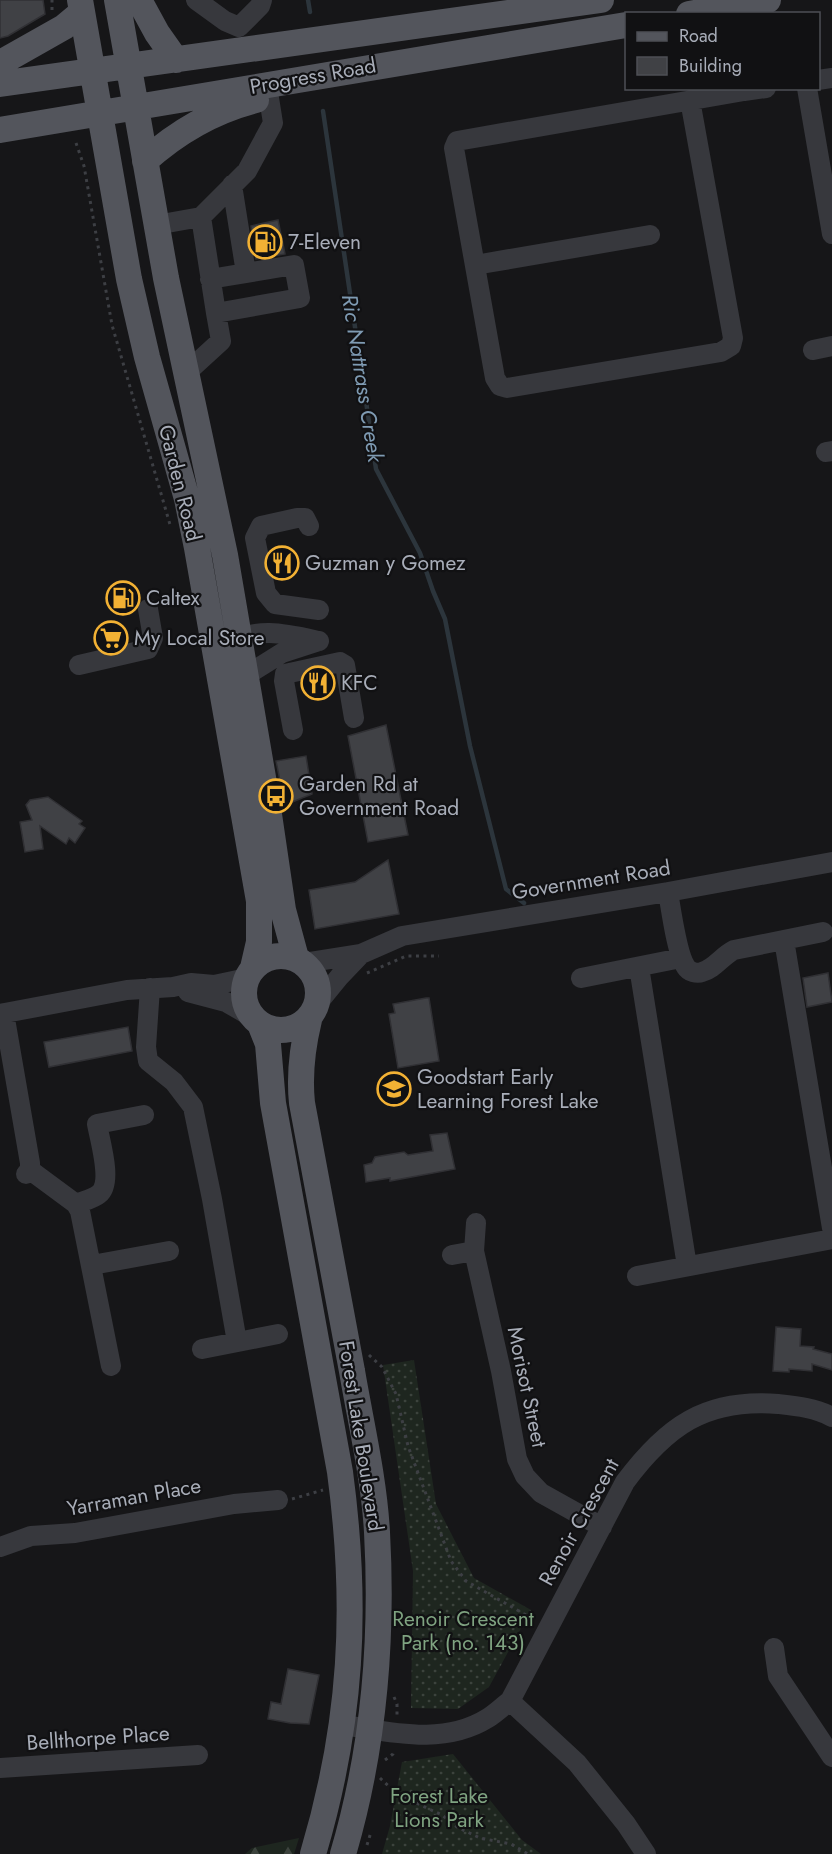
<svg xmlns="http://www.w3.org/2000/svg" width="832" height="1854" font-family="Jost,sans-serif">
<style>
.grass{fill:url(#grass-dots)}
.forest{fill:url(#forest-firs)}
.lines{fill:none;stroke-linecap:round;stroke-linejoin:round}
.stream{stroke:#2c353c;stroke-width:4.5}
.building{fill:#404145;stroke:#303034;stroke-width:1.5}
.path{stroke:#3d3f44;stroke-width:3;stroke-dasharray:3 4.5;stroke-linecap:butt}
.minor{stroke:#37383d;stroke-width:20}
.major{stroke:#53555c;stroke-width:26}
.labels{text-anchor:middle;stroke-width:4.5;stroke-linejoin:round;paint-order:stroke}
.street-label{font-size:21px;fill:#a8adb8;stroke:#111113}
.poi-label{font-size:21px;fill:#a8adb8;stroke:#111113;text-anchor:start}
.park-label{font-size:21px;fill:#7fa381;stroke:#111113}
.water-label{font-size:22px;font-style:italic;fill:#7f9bb3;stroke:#111113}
</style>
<defs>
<pattern id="grass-dots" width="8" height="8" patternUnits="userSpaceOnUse" patternTransform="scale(1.5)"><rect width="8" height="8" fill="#1e261f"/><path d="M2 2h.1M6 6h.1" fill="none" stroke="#3c433d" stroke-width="1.8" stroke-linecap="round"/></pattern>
<pattern id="forest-firs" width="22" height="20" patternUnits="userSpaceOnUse" patternTransform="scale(1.5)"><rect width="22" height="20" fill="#1e261f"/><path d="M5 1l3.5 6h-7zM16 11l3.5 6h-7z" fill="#3c433d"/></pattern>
</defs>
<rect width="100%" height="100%" fill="#161618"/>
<path class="grass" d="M414,1360l22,144 38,74 57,32 -42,77 -31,22 -47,-1 2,-137 -30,-206z
M453,1754l69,86 19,14h-159l8,-28 12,-64z"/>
<path class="forest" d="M299,1838l-5,16h-49l7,-6z"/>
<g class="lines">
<path class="stream" d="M308,0l2,12
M323,111l53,358 44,84 13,38 12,28 25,127 36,143 18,14"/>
</g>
<path class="building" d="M0,0h43l2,14 -37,22 -8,2z
M278,220l7,34 -29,5 -5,-33z
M386,725l22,110 -40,7 -20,-106z
M306,756l6,38 -27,11 -9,-44z
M48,797l34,24 -3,3 6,4 -10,15 -6,-5 -3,6 -26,-18 3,23 -18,3 -5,-30 12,-2 -6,-15 4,-5z
M388,860l11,54 -84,15 -6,-39 46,-8z
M828,973l4,29 -25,5 -4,-29z
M426,998h3l10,63 -41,7 -9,-54 6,-1 -2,-9z
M128,1027l4,24 -83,16 -5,-25z
M447,1133l8,36 -65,12v-3l-24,4 -2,-17 8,-2 3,-6 29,-5 4,3 25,-4 -3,-16z
M776,1327l25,2 -1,17 14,1 -1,2 19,5v16l-20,-6v7l-23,-2v3l-16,-1z
M288,1669l31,6 -10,49 -19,-1 -22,-4 3,-17 10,2z"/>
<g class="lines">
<path class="path" d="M52,10v-10
M76,143l8,23 28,159 59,203
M367,973l39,-17h33
M369,1355l13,12 14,27 12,52 43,115 15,20 67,38
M292,1499l31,-9
M394,1697l3,7v12
M385,1760l8,-6 1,-4
M380,1778l17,16 45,21 15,12 23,11 31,6 17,10
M367,1845l4,-13"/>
<path class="minor" d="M196,0l29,21 14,6 21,-21 2,-6
M818,80l14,-2
M807,88l25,146
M690,100l43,238 -2,8 -10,6 -214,36 -7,-2 -5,-8 -41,-230 3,-7 287,-50 22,-3
M232,185l14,88
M156,225l45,-8
M475,265l175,-30
M216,313l-15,-96 46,-46 26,-48 -4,-25
M813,350l19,-4
M186,373l35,-32 -5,-28 84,-15 -6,-33 -84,14
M826,452l6,-1
M309,526l-4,-8h-8l-36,8 -6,12 11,55 9,11 44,6
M226,644c31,-18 61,-10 93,-3
M79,665l69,-16 5,-11 -5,-29
M245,676l37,-23 37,-12
M293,730l-9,-49 1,-7 55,-12 5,3 9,53
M668,892c3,17 9,63 18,75 3,5 11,7 16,5 12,-3 20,-16 32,-22l89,-18
M784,940l48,288
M304,963l57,-9 41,-18 266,-44 164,-30
M639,967l48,299
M581,978l100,-20
M150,988l-4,59 2,14 26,21 19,25 19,92 25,143
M188,992l38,10 26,15
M318,1003l22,-27 21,-22
M4,1013l26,150v7l-4,4
M0,1014l127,-24 46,-3 18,-4 23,2 33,-7
M30,1170l46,34 4,7 31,155
M76,1204c7,-3 17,-5 23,-10 14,-11 1,-53 -2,-70l47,-9
M474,1251l27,120 16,88 8,17 16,17 61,34
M452,1255l22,-4 2,-28
M92,1265l77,-14
M637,1276l195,-37
M202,1349l76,-15
M0,1547l31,-11 44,-3 159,-29 44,-4
M774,1648l4,28 54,81
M510,1701l67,62 49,61 20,30
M343,1725c48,7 100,21 145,-7 8,-5 15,-12 22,-17l115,-219c41,-55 80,-84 153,-78 18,2 38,4 54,13
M0,1768l198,-13"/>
<path class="major" d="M80,0l49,279 18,78 40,142 10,49 62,353v41l-6,26
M117,0l49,278 59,277 42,246 16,109 13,48
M139,0l18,33 19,27
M689,14l79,-14
M0,65l4,-4 60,-34 18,-15
M0,84l601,-84
M0,130l626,-105
M145,161c33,-30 68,-50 111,-61
M244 993a37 37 0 1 1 74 0a37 37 0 1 1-74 0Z
M309,1020c-7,29 -10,54 -7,83 16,90 33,179 50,268 9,53 22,107 25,161 6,109 -3,217 -34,322
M260,1024l8,20 5,59 67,369c18,135 12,251 -27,382"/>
</g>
<defs>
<symbol id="fuel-ring" viewBox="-11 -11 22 22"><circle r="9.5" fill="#111113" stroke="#f2b134" stroke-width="1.5"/><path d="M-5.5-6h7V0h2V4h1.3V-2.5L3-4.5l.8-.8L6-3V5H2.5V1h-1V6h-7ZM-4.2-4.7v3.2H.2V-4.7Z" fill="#f2b134"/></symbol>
<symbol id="restaurant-ring" viewBox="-11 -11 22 22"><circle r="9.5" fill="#111113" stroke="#f2b134" stroke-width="1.5"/><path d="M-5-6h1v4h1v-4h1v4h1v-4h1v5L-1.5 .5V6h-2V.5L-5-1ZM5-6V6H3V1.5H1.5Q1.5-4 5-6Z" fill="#f2b134"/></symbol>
<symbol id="supermarket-ring" viewBox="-11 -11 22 22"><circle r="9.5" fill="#111113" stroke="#f2b134" stroke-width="1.5"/><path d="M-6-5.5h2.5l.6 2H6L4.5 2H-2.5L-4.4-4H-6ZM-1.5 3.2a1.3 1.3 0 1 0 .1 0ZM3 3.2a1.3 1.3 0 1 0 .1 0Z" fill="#f2b134"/></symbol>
<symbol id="bus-ring" viewBox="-11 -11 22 22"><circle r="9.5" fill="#111113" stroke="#f2b134" stroke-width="1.5"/><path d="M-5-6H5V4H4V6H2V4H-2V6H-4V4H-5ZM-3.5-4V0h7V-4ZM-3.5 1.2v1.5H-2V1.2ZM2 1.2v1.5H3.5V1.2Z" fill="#f2b134"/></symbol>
<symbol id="school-ring" viewBox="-11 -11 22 22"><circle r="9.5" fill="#111113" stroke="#f2b134" stroke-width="1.5"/><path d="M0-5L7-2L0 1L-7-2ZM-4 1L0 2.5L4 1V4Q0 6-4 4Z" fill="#f2b134"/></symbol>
</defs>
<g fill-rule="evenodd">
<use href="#fuel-ring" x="246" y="223" width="38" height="38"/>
<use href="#restaurant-ring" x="263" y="544" width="38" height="38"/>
<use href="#fuel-ring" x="104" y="579" width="38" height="38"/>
<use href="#supermarket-ring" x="92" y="619" width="38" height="38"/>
<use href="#restaurant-ring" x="299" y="664" width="38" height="38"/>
<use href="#bus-ring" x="257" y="777" width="38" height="38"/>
<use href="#school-ring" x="375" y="1070" width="38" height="38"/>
</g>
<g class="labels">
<g class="street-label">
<text transform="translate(313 76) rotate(-10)" y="7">Progress Road</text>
<text transform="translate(180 483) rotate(76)" y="7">Garden Road</text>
<text transform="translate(591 880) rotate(-9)" y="7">Government Road</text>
<text transform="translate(527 1387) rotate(78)" y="7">Morisot Street</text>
<text transform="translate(361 1436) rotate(81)" y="7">Forest Lake Boulevard</text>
<text transform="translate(134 1497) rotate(-10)" y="7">Yarraman Place</text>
<text transform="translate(579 1522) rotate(-61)" y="7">Renoir Crescent</text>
<text transform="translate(98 1738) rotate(-4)" y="7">Bellthorpe Place</text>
</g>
<g class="poi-label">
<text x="288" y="249">7-Eleven</text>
<text x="305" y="570">Guzman y Gomez</text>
<text x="146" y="605">Caltex</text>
<text x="134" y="645">My Local Store</text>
<text x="341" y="690">KFC</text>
<text x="299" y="791">Garden Rd at<tspan x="299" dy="24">Government Road</tspan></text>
<text x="417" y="1084">Goodstart Early<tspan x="417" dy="24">Learning Forest Lake</tspan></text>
</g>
<g class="park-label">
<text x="463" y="1626">Renoir Crescent<tspan x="463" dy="24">Park (no. 143)</tspan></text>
<text x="439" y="1803">Forest Lake<tspan x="439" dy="24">Lions Park</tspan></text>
</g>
<g class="water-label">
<text transform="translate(363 378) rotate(81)" y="8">Ric Nattrass Creek</text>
</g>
</g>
<rect x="625" y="12" width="195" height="78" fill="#111113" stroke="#4d4f55" stroke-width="1.5"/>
<rect x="637" y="32" width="30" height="9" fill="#53555c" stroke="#4d4f55" stroke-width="1.5"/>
<text x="679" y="42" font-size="18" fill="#a8adb8">Road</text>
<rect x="637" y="57" width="30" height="18" fill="#404145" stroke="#4d4f55" stroke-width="1.5"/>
<text x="679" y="72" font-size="18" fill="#a8adb8">Building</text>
</svg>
